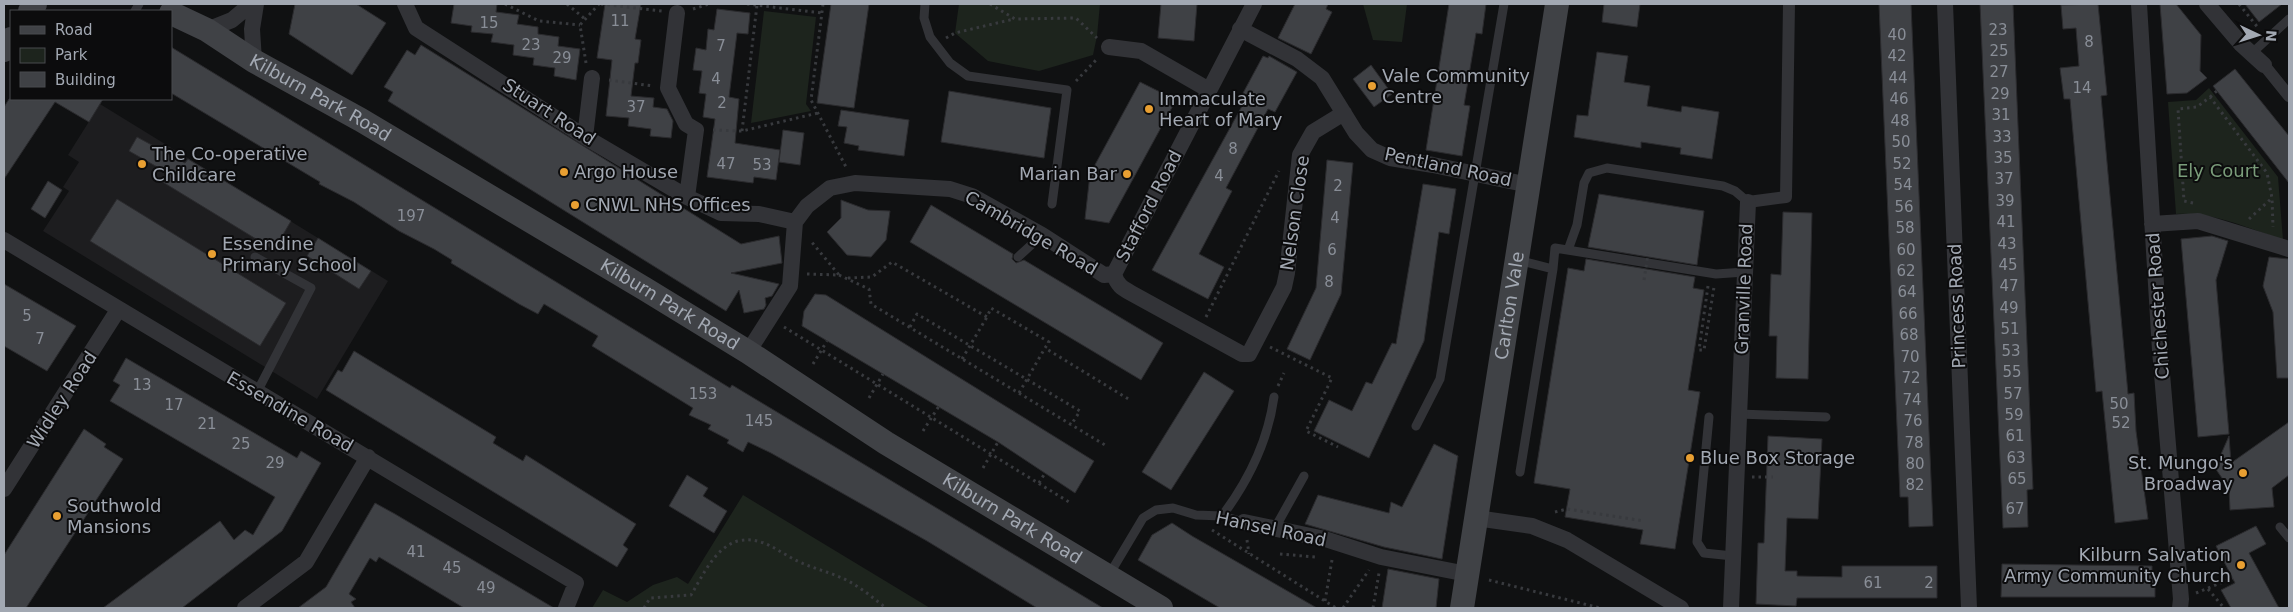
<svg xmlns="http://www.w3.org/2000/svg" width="2293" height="612" font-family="'DejaVu Sans',sans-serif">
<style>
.built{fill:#1d1d1f}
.green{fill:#1d241d}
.building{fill:#3f4145;stroke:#2b2b2e}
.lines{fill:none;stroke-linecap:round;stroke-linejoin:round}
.path{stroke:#383a3e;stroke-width:3;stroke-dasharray:2.5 4;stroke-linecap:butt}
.service{stroke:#323337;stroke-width:9}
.pedestrian{stroke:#323337;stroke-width:12}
.minor{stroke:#323337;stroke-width:16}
.secondary{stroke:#404246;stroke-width:24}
.path-bridge{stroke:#383a3e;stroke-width:3;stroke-dasharray:2.5 4;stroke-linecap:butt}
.poi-dot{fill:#e89f32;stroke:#0c0c0d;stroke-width:2}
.labels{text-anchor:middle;stroke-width:4;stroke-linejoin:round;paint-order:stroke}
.number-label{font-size:15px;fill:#898e97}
.poi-label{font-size:18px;fill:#a2a8b2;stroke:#0c0c0d;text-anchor:start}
.street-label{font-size:18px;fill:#a2a8b2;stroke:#0c0c0d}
.park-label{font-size:18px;fill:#7a9c7a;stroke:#0c0c0d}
</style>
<rect width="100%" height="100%" fill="#101112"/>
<path class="built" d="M100,104l288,177 -71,118 -274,-168 26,-40 -6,-4 16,-25 -11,-7z"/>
<path class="green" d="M959,4h141l-3,32 -4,19 -54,16 -51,-10 -33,-28z
M1407,4l-5,38 -29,-2 -10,-36z
M764,11l52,6 -10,87 5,7 -60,12z
M2209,88l69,89 5,63c-36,-12 -69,-28 -107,-26l-8,-112 28,-2z
M743,495l187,113h-338l11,-18 24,12 26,-17 24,-8 11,7z"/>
<path class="building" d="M295,4h61l30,19 -34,52 -63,-41z
M454,4h43l-1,8 23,3 -2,9 21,3v7l21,3 -1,9 22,3 -4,31 -22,-4 1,-8 -22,-3 1,-7 -21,-3 1,-10 -23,-3 2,-8 -22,-2 1,-6 -21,-3z
M605,4h36l-6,35 6,1 -3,23h-3l-4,33 23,2 -1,9 14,2 6,12 -2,17 -21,-2 1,-7 -23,-3 1,-8 -23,-2 6,-56 -15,-2z
M831,4h38l-15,104 -37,-5z
M1161,4h36l-3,37 -36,-3z
M1295,4h33l-2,5 6,3 -21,42 -33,-16z
M1449,4h37l-4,30 -6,-1 -12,72 6,1 -8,50 -36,-6z
M1604,4h36l-3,23 -35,-5z
M1879,4h32l22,522 -24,1 -1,-30h-8z
M1980,4h33l20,485 -6,1 1,37 -25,1z
M2098,4l9,91 -6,1 27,298 6,-1 2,38 12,88 -33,4 -13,-132 -6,1 -26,-293h-6l-4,-31 19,-2 -3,-38 -13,1 -2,-24z
M2160,4h16l25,31 -1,36 7,7 -20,15 -20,1z
M2245,4h37l-23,18z
M717,9l33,4 -2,21 -11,-1 -8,64 10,2 -4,44 45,7 -4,30 -22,-3 -1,6 -46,-6 8,-58 -12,-2 3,-23 -7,-1 3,-22 -9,-1 3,-22 10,2 2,-21 6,1z
M421,45l320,199 38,-8 3,27 -51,10 48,11 -7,12 -7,2 1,7 -2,4 -20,4 -5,-23 -13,21 -338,-210 5,-9 -9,-5 23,-37 8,5z
M171,47l559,341 2,-3 371,223h-66l-110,-67 -156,-88 -23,-11 -5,10 -16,-9 2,-3 -21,-11 3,-4 -22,-10 4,-7 -101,-62 6,-10 -54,-32 -6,10 -19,-10 -68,-41 1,-3 -18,-11 -35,-18 -45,-29 -35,-18 1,-2 -149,-89z
M1597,52l31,4 -4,26 26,4 -3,20 34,6 1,-6 37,6 -7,47 -32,-5 1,-6 -40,-6v6l-67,-11 3,-22 11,1z
M1263,56l5,2 1,-2 28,16 -22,40 -7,-3 -7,13 -35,66 6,3 -33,63 25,13 -16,32 -56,-29 95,-173 -5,-2z
M1371,65l21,29 -18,13 -21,-28z
M2235,69l54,67v47l-76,-97z
M1140,82l36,18 -67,123 -24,-4 5,-45z
M949,91l102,17 -7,50 -103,-16z
M9,99h94l-14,23 -34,-20 -51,77v-72z
M841,110l68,10 -5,36 -46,-6 1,-4 -15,-3 3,-16 -9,-1z
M783,130l21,3 -4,32 -21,-3z
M137,137l48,26 3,-4 103,62 -17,29 -113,-69 5,-9 -37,-21z
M1327,160l26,3 -12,131 -31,66 -23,-11 29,-61z
M48,181l14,9 -17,28 -14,-9z
M1423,184l33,5 -7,45 -10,-2 -15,109 -55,117 -55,-27 15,-31 23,11 14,-29 6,2 20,-41 4,1z
M1599,194l105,17 -7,54 -109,-18z
M117,199l169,104 -26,43 -170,-105z
M841,200l27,10 22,1 -4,29 -15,17 -24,-2 -20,-23 14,-14z
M931,205l82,49 -1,5 4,4 8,-3 139,83 -22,37 -231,-138z
M1783,212l29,1 -4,166 -32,-1 1,-42h-8l2,-62 10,1z
M2212,236l16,5 -12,39 13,154 -31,3 -17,-198z
M318,238l53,33 -12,18 -52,-33z
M2269,257l20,2v119h-12l-4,-66 -10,-26z
M1586,259l109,18 -2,11 11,2 -16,100 12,2 -25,157 -35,-5 3,-14 -78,-13 5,-28 -36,-6 34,-215 16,3z
M4,284l72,42 -29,45 -43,-25z
M815,294l11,1 268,166 -19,32 -77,-51 -196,-116 2,-15z
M354,351l142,86 -3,6 30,18 3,-6 110,69 -13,21 5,4 -11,18 -291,-177 12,-20 4,2z
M126,358l171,100 4,-7 20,12 -39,68 -100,77h-79l117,-87 14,19 11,-10 8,5 22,-38 -165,-96 10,-16 -7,-4z
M1204,372l30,19 -63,99 -29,-18z
M2289,422v53l-17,13 2,19 -44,3 -1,-22 -14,-20 14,-32 2,27z
M84,429l22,15 -2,3 19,12 -97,149h-22v-53z
M1768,436l54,3 -4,80 -31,-1 -2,53h12v5l45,1v-11h95v32h-140l-1,8 -40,-2 2,-61h6z
M1434,444l24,12 -16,103 -58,-12 -79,-23 13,-29 71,18 2,-11 11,5z
M687,475l21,13 -5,8 24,15 -13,22 -45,-27z
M375,503l20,11 159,94h-90l-85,-51 -3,5 -6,-4 -21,36 7,5 -5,3 4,6h-57l28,-21z
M1172,523l20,13 125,72h-97l-82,-48 14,-25z
M2256,526l10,18 -17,9 30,55h-48l-10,-18 14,-7 -19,-37z
M2002,564l150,2v11h3v20h-154z
M1388,569l51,10 -3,29h-54z"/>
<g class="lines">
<path class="path" d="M505,4l34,17 41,4
M567,4l18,15
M601,4l61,7
M747,4l75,9
M823,4l-12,96 35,67
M990,4l25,15 61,-1 21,20
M2239,4l20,25
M693,9l16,-5
M946,38l9,-5 59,-14
M586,63l-6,-38 19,-21
M609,80l44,6
M1076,81l21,-22
M2210,97l9,-8
M713,130l29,1 76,-18
M742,131l15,-126
M2193,203l-9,-2 -6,-92 19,-2 13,-10 57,76 5,25 1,29
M2249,219l23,-21
M807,274l32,1 -29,-35
M839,275l30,14 2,15 234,141
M848,278l24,-1 20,-15 95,55 4,-9 58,34 -4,6 85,52
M1708,286l-9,64h5l10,-63
M1206,317l73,-146
M784,327l285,175
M910,327l7,-13 163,97 -9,14
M1270,347l62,31 -26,53 32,16
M962,359l25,-42
M813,364l14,-23
M1278,386l6,-13
M1019,393l26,-45
M869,398l14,-24
M923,431l16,-25
M983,468l15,-26
M1752,477h21
M1039,483l6,-10
M2187,485l37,-3
M1555,512l12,-3 77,12
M1212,530l124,78
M1247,540l2,14
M1280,554l35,3
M1489,580l111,28
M2208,589l16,19
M2196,593l37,-15
M1325,601l7,-41
M644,608l6,-10 41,-3c11,-18 24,-48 47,-54 25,-6 42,13 64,22 13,6 27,9 40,15 16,7 30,19 44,30
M1343,608l26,-38
M1373,608l6,-35"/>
<path class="service" d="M925,4l-1,14 6,19 20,26 18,13 99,14 -15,114
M135,11l4,-7
M2252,53l37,-34
M1568,250l9,-25 7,-42 5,-10 18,-5 116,18 12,5 13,11
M255,257l56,31 -55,106
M1018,257l24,-22
M1518,260l35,9 2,-21 161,26 29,-2
M1739,414l87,3
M1709,417l-12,125 7,11 29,3
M1416,426l24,-47 64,-375
M1520,472l33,-203
M1222,516c27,-36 46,-75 52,-119
M2280,527l9,11
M1275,528l29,-52
M1109,575l34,-57 13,-8 17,-2 23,7 26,1 22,6"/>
<path class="pedestrian" d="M2264,65l25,31
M1748,202l38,-5 3,-193"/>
<path class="minor" d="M405,4l11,24 169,109 102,60 34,16 38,1 36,8
M1945,4l24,604
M2139,4l21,346 21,249 -1,9
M2207,4l34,40 23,21
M677,13l-9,75 18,36 10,6 -9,67
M1240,29l57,30 25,19 34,55 16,17 18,8 43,7 96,20
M207,30l25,-10 19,-16
M1109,47l32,4 68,39
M254,61l-2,-32 4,-25
M585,137l7,-59
M2152,224l46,-3 91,28
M4,240c190,116 382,228 572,343l-10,25
M1114,274l140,-270
M748,352l42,-66 5,-64 12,-16 23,-18 25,-5 95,6 22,7 70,39 62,40 10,-1c3,11 8,14 17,19l111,61h7l35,-67 3,-14 13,-118 13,-23 31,-19
M4,489l114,-179
M1476,518l56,8 35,14 114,68
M1244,522l81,17 56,18 86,17
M245,608l61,-46 62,-105
M1731,608l17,-406"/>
<g class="secondary">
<path d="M30,11l5,-7"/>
<path id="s1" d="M171,13l36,17 47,31 107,59 284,169 103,63 138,91 275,165"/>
<path d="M4,50l7,-11"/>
<path id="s2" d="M1462,608l95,-604"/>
</g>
<path class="path-bridge" d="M1644,280l4,-26"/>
</g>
<g class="poi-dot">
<circle cx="1372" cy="86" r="5"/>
<circle cx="1149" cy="109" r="5"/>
<circle cx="142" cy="164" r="5"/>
<circle cx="564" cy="172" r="5"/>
<circle cx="1127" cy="174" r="5"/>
<circle cx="575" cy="205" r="5"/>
<circle cx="212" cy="254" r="5"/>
<circle cx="1690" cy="458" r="5"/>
<circle cx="2243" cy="473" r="5"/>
<circle cx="57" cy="516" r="5"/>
<circle cx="2241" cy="565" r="5"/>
</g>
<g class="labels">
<g class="number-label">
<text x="620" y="26">11</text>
<text x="489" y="28">15</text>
<text x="1998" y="35">23</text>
<text x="1897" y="40">40</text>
<text x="2089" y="47">8</text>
<text x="531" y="50">23</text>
<text x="721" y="51">7</text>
<text x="1999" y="56">25</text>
<text x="1897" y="61">42</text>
<text x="562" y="63">29</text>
<text x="1999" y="77">27</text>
<text x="1898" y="83">44</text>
<text x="716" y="84">4</text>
<text x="2082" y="93">14</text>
<text x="2000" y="99">29</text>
<text x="1899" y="104">46</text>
<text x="722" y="108">2</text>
<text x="636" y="112">37</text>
<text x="2001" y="120">31</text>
<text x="1900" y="126">48</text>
<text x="2002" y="142">33</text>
<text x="1901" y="147">50</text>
<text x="1233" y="154">8</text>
<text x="2003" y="163">35</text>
<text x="726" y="169">47</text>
<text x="1902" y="169">52</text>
<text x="762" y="170">53</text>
<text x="1219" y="181">4</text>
<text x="2004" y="184">37</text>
<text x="1903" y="190">54</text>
<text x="1338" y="191">2</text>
<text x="2005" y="206">39</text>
<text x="1904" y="212">56</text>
<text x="411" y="221">197</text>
<text x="1335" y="223">4</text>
<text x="2006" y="227">41</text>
<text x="1905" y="233">58</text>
<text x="2007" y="249">43</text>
<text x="1332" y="255">6</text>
<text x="1906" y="255">60</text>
<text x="2008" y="270">45</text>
<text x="1906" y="276">62</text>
<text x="1329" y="287">8</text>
<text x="2009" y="291">47</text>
<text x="1907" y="297">64</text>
<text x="2009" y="313">49</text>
<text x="1908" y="319">66</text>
<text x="27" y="321">5</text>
<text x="2010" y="334">51</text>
<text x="1909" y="340">68</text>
<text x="40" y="344">7</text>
<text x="2011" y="356">53</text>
<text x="1910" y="362">70</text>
<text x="2012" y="377">55</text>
<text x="1911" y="383">72</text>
<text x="142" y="390">13</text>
<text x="703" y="399">153</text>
<text x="2013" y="399">57</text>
<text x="1912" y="405">74</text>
<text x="2119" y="409">50</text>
<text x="174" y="410">17</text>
<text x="2014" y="420">59</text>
<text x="759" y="426">145</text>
<text x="1913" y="426">76</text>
<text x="2121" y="428">52</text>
<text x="207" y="429">21</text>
<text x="2015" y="441">61</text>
<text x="1914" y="448">78</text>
<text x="241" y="449">25</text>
<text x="2016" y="463">63</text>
<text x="275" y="468">29</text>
<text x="1915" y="469">80</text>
<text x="2017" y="484">65</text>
<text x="1915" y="490">82</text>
<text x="2015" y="514">67</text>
<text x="416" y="557">41</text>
<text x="452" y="573">45</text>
<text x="1873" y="588">61</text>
<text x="1929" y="588">2</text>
<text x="486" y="593">49</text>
</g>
<g class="poi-label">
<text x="1382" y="82">Vale Community<tspan x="1382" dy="21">Centre</tspan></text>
<text x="1159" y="105">Immaculate<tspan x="1159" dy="21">Heart of Mary</tspan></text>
<text x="152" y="160">The Co-operative<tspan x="152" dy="21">Childcare</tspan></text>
<text x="574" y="178">Argo House</text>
<text x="1117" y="180" text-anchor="end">Marian Bar</text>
<text x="585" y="211">CNWL NHS Offices</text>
<text x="222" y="250">Essendine<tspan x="222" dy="21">Primary School</tspan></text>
<text x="1700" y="464">Blue Box Storage</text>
<text x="2233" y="469" text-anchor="end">St. Mungo's<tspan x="2233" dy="21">Broadway</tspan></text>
<text x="67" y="512">Southwold<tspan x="67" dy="21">Mansions</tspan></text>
<text x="2231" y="561" text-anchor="end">Kilburn Salvation<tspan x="2231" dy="21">Army Community Church</tspan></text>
</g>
<g class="street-label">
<text dy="6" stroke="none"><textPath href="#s1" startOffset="172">Kilburn Park Road</textPath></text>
<text transform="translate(549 112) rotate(33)" y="6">Stuart Road</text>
<text transform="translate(1448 167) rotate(12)" y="6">Pentland Road</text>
<text transform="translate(1149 206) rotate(-63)" y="6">Stafford Road</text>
<text transform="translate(1295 213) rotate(-82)" y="6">Nelson Close</text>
<text transform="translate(1031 233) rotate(30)" y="6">Cambridge Road</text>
<text transform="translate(1744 289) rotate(-88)" y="6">Granville Road</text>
<text dy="6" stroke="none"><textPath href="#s1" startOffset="578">Kilburn Park Road</textPath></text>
<text dy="6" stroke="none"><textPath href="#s2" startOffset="306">Carlton Vale</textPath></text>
<text transform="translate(1957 306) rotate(-92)" y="6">Princess Road</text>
<text transform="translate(2158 306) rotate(-94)" y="6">Chichester Road</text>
<text transform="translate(62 400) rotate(-57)" y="6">Widley Road</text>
<text transform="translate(290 412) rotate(30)" y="6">Essendine Road</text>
<text dy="6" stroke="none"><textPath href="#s1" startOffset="982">Kilburn Park Road</textPath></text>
<text transform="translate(1271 529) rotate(12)" y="6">Hansel Road</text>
</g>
<g class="park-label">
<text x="2218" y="177">Ely Court</text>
</g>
</g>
<rect width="2293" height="612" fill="none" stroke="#a2a8b2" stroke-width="10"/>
<rect x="10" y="10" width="162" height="90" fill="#0c0c0d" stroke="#484a4f"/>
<rect x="20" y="26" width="25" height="8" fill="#404246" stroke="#484a4f"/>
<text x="55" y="35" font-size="15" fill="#a2a8b2">Road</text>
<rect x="20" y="48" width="25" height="15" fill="#1d241d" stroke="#484a4f"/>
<text x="55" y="60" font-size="15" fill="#a2a8b2">Park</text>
<rect x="20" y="72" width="25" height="15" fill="#3f4145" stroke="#484a4f"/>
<text x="55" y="85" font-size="15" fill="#a2a8b2">Building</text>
<g transform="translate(2258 35) rotate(94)" stroke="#0c0c0d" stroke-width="4" paint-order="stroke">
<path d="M0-4L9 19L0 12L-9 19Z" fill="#a2a8b2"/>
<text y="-8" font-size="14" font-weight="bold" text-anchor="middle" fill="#a2a8b2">N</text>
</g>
</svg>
